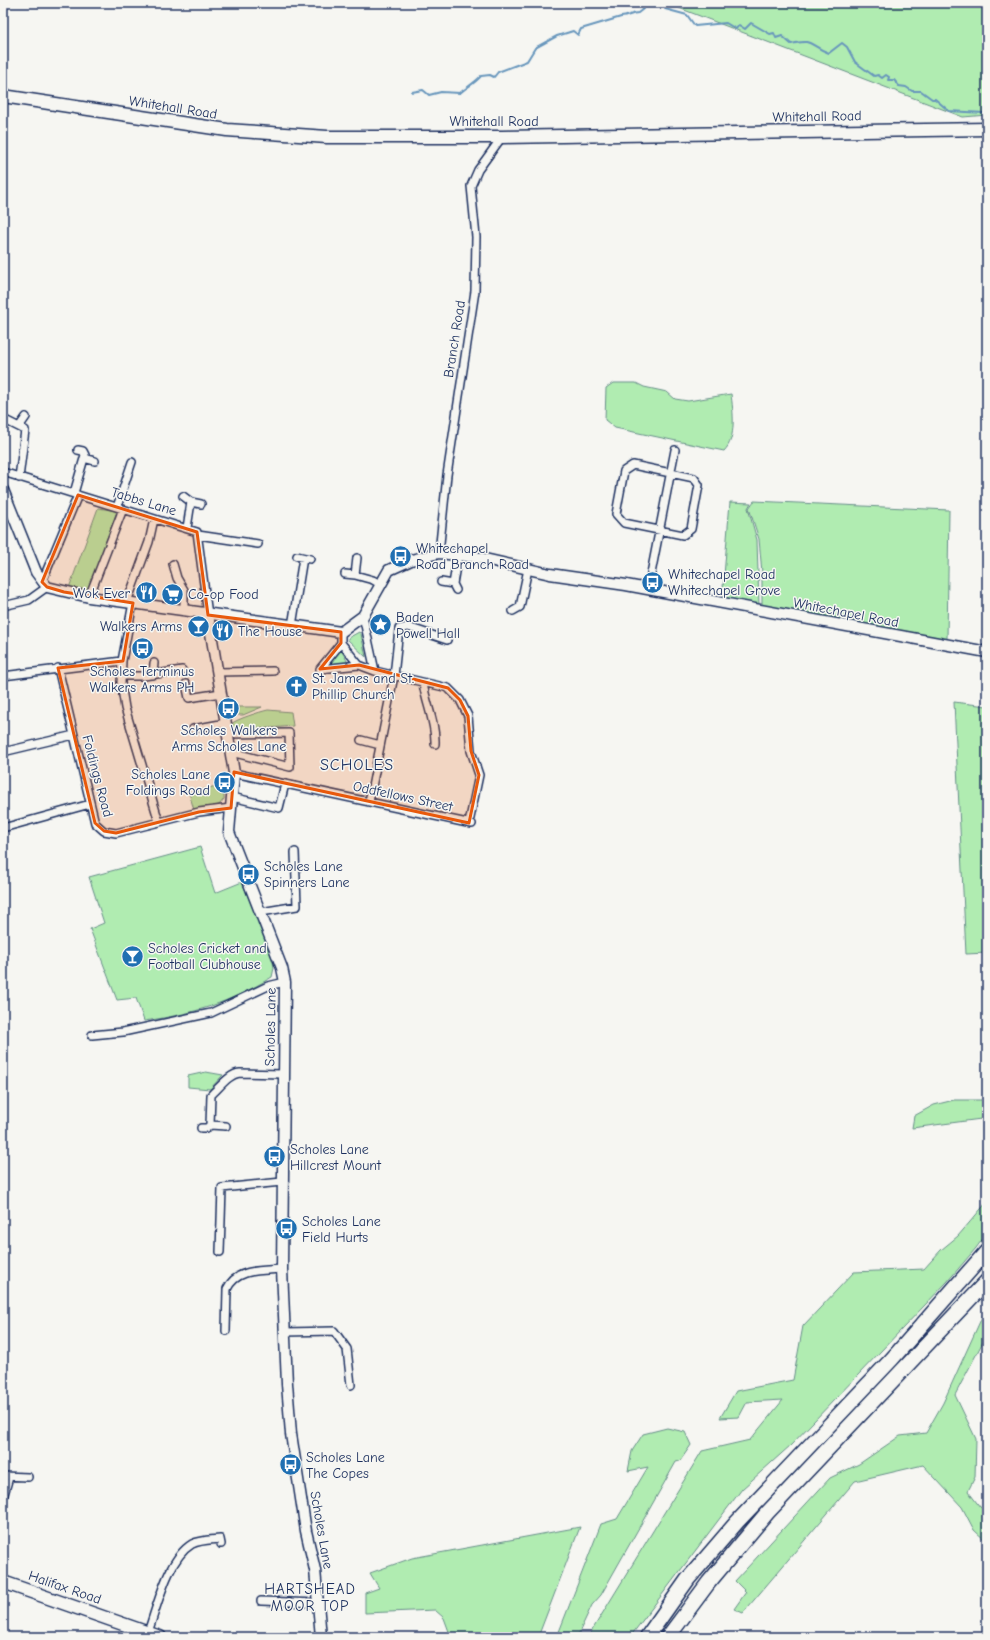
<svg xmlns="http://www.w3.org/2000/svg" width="990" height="1640" font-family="'Comic Neue',sans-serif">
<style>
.green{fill:#b0ecb1;stroke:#668e88}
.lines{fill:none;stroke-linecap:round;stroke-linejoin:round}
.stream{stroke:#6796bc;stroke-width:2}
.minor-casing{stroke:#1b2f5e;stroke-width:10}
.secondary-casing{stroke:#1b2f5e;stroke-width:13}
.primary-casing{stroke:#1b2f5e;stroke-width:15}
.trunk-casing{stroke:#1b2f5e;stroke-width:15}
.motorway-casing{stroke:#1b2f5e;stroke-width:17}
.minor{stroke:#f6f6f2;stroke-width:7}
.secondary{stroke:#f6f6f2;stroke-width:10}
.primary{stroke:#f6f6f2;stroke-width:12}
.trunk{stroke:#f6f6f2;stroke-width:12}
.motorway{stroke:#f6f6f2;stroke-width:14}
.marked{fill:#e8590c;fill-opacity:0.2;stroke:#e8590c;stroke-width:3;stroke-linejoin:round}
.labels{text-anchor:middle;stroke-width:3;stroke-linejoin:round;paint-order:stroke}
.street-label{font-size:14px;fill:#1b2f5e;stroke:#f6f6f2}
.poi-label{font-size:14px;fill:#1b2f5e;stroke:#f6f6f2;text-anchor:start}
.neighbourhood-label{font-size:15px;letter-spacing:1px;fill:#1b2f5e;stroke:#f6f6f2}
.quarter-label{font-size:16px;letter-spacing:1px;fill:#1b2f5e;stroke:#f6f6f2}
</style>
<rect width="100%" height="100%" fill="#f6f6f2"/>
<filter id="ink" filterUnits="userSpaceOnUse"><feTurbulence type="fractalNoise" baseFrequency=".025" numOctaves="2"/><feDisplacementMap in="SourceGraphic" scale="8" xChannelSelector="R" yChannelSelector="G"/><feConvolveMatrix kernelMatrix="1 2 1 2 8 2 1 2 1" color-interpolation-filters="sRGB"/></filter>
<g filter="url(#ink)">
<path class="green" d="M685,3h302v112l-24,2 -284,-109z
M613,383h23l8,4 23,5 8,7 13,2 43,-7c2,17 6,44 -7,57l-109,-23 -10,-8 1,-32z
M754,501l195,9 -2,129 -185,-33v-33l-3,-34 -10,-31z
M730,502l21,1 -3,5 9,32 2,66 -37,-6z
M98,508l19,3 -29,80 -19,-3z
M359,632l2,2 5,23 -18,-17v-2z
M340,647l9,18h-20l-1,-2z
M954,702l33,4v247l-21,1z
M229,707h33l-19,8h-12z
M268,710l23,2 2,14 -58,5 -4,-7c6,-5 28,-12 37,-14z
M224,784v15l-5,6 -25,5 -5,-17z
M200,847l15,46 27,-11 30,73 2,13 -2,9c-43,26 -78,37 -128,44l-8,-23 -19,2 -27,-71 14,-6 -15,-46z
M206,1072l17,3 -13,14 -22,-2v-11z
M954,1100h33v22l-6,-3 -69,9 2,-12 20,-11z
M987,1202v31l-11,15 -29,34 -156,163 -49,44 -112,148h-42l114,-186 48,-11 33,-40 -36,2 -8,15 -19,1 16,-27 57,-11 10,-54 51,-54 70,-3 17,-19 17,-14z
M987,1306v28l-32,61 21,44 -1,38 -7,14 12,16 7,3v32l-13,-12 -12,-23 -39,-42 -68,16 -112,132 -9,-4 12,-17 -11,-11 95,-103 29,-14 41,-28 26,-3 17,-30z
M667,1428l18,4 6,13 -11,16 -4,1 -75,133 -9,10 -15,32h-20l44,-113 16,-5 31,-52 -20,4 4,-20 11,-17z
M580,1527l-42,110h-87l-7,-19 -9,-8 -70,3v-20l14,-5 -9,-15 42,-15z"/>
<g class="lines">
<path class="stream" d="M648,3l9,3
M665,9l22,6 8,11 31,-3 10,6 3,-4 6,4 6,-6 19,11 4,-1 2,5 6,-2 9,8c23,-6 18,2 38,9l13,-10 5,4 8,15 19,14 4,-1 4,3 4,-3 3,2 -1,3h6l5,6 7,1 6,4h9l11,8h3l14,12 35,2 3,-3
M412,92l11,-2 6,5 12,-3 19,1c7,-6 15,-10 21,-17l9,-1 4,2 4,-5 29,-11 8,-13 22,-12 16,-5 5,4 3,-6 40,-12c7,0 10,-4 17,-4l5,-4 3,-6"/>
<defs>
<path id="minor" d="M3,419l22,11 -6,48
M19,427l7,-10
M84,458l11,3
M633,465l61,13 5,7 -8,44 -8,6 -59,-12 -8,-9 8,-43z
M3,472l194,60 11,83
M74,493l11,-38 -2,-4 -5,-1
M183,496l8,6 10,2
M117,507l15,-45
M187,528l4,-26
M198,535l60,9
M439,553l8,-78 28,-184 1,-54 -5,-51 7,-16 24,-33
M297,556l13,3
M357,558l-2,17 18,5 7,4
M173,564l4,14 7,12v21
M345,574l10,1
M42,582l36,-87
M441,582l12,2 3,6
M453,584l5,-30
M648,589l27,-139
M89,597l34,-88
M127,602l22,-60 5,-23
M133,603l-11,58 -1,22 4,25 34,114
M3,606l26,-6 18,-13
M513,611l7,-4 8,-38
M363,616l12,55
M292,626l11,-68
M341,632v11l18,22
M58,668l37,155 9,8 12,2 83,-21 32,-4
M320,669l39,-4 16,6 73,17 12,12 8,16 3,35 8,24 -10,48
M320,669l21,-26
M218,672l55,-1
M153,675l1,-12
M3,676l119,-15
M121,676h23l38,-6
M423,683c3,21 13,40 12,61
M186,684l3,14 32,-5
M193,729l33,-6
M228,734l61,-1 1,34 -59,-15
M361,740l19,5
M3,752l71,-17
M234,773l238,51
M232,797l47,11 6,-24
M369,802l25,-126 5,-47 9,-2 39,13
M3,828l87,-24
M261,912l36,-6 -2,-54
M92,1035l31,-3 88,-19 57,-27 17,-4
M226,1126l-16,-1 1,-30c9,-8 18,-21 29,-22l43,1
M201,1128h6l3,-3
M220,1252l2,-64 60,-6
M226,1331l1,-42c10,-21 34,-18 55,-20
M285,1332l49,-1 13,18 4,36
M3,1476l25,1
M3,1498l6,-21
M261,1601l58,2
M147,1635c10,-27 20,-76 45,-91 8,-4 19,-4 28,-5l1,5"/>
<path id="secondary" d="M3,490l33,82 11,15 42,10 252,35 22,-16 26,-46 22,-10 28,-7 37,4 74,17 76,11 361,67
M208,615l26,158 -5,59 53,136 3,14 -3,287 5,115 4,50 15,97 9,39 6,67"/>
<path id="primary" d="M3,1582l157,55"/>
<path id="trunk" d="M3,96l224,34 100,7h175l485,-8"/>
<path id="motorway" d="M647,1637l41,-58 49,-57 155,-163 95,-108
M668,1637l41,-55 58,-69 220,-232"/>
</defs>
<use href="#minor" class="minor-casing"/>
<use href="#secondary" class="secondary-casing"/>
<use href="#primary" class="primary-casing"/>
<use href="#trunk" class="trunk-casing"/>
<use href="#motorway" class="motorway-casing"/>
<use href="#minor" class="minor"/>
<use href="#secondary" class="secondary"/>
<use href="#primary" class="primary"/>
<use href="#trunk" class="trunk"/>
<use href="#motorway" class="motorway"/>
</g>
</g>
<path class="marked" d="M78,495l119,37 11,83 133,17v11l-21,26 39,-4 89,23 12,12 8,16 3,35 8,24 -10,48 -235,-51 -3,36 -32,4 -83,21 -12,-2 -9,-8 -37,-155 65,-7 10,-58 -69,-11 -17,-5 -5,-5z"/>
<defs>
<symbol id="bus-disc" viewBox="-11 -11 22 22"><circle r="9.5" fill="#1f6fb2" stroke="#f6f6f2"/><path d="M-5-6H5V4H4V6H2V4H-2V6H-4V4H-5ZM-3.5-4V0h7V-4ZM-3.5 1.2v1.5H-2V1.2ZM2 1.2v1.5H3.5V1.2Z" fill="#fff"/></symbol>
<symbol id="restaurant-disc" viewBox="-11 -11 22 22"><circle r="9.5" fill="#1f6fb2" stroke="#f6f6f2"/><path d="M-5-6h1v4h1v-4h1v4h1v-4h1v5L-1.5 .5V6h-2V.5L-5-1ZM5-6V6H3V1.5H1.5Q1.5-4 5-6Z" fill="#fff"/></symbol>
<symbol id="supermarket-disc" viewBox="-11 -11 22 22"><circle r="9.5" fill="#1f6fb2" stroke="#f6f6f2"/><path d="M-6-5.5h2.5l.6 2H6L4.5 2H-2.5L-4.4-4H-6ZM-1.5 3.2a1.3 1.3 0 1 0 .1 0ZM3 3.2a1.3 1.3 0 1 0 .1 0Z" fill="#fff"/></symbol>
<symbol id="sight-disc" viewBox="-11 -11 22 22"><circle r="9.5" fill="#1f6fb2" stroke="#f6f6f2"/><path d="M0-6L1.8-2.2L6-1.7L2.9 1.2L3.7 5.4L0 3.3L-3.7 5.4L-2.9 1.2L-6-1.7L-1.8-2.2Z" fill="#fff"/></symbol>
<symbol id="bar-disc" viewBox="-11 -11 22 22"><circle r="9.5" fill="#1f6fb2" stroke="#f6f6f2"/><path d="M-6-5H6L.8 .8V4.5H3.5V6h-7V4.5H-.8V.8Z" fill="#fff"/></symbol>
<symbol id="church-disc" viewBox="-11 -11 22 22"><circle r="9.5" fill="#1f6fb2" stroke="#f6f6f2"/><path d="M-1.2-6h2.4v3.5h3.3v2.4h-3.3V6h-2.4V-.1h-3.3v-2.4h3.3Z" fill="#fff"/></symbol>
</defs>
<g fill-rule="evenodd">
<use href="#bus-disc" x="388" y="544" width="25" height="25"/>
<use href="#bus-disc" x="640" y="570" width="25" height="25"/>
<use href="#restaurant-disc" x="134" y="580" width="25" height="25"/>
<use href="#supermarket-disc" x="160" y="582" width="25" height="25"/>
<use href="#sight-disc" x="368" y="612" width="25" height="25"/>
<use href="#bar-disc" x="186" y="614" width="25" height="25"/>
<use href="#restaurant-disc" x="210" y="618" width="25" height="25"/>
<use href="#bus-disc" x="130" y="636" width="25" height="25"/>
<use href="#church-disc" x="284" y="674" width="25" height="25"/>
<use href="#bus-disc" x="216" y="696" width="25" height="25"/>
<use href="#bus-disc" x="212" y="770" width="25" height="25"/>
<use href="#bus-disc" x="236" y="862" width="25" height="25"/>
<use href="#bar-disc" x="120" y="944" width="25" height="25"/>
<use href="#bus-disc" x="262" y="1144" width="25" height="25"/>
<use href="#bus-disc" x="274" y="1216" width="25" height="25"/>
<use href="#bus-disc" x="278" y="1452" width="25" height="25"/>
</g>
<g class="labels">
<g class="street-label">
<text transform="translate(173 107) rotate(9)" y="5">Whitehall Road</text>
<text transform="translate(817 116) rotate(-1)" y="5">Whitehall Road</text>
<text x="494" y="126">Whitehall Road</text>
<text transform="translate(454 339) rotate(-81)" y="5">Branch Road</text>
<text transform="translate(144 501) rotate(17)" y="5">Tabbs Lane</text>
<text transform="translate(846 612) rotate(11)" y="5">Whitechapel Road</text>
<text transform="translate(98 776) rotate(75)" y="5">Foldings Road</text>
<text transform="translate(403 796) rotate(12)" y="5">Oddfellows Street</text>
<text transform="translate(270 1027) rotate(-89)" y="5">Scholes Lane</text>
<text transform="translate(322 1530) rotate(80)" y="5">Scholes Lane</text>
<text transform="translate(65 1587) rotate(19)" y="5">Halifax Road</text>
</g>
<g class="poi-label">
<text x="416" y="553">Whitechapel<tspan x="416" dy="16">Road Branch Road</tspan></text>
<text x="668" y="579">Whitechapel Road<tspan x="668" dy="16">Whitechapel Grove</tspan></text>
<text x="130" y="598" text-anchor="end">Wok Ever</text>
<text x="188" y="599">Co-op Food</text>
<text x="396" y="622">Baden<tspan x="396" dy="16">Powell Hall</tspan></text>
<text x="182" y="631" text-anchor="end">Walkers Arms</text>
<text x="238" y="636">The House</text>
<text x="142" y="676" text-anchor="middle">Scholes Terminus<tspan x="142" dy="16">Walkers Arms PH</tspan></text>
<text x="312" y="683">St. James and St.<tspan x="312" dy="16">Phillip Church</tspan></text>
<text x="229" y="735" text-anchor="middle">Scholes Walkers<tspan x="229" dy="16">Arms Scholes Lane</tspan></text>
<text x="210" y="779" text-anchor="end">Scholes Lane<tspan x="210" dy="16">Foldings Road</tspan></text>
<text x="264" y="871">Scholes Lane<tspan x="264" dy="16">Spinners Lane</tspan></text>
<text x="148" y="953">Scholes Cricket and<tspan x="148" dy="16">Football Clubhouse</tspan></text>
<text x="290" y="1154">Scholes Lane<tspan x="290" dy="16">Hillcrest Mount</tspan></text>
<text x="302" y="1226">Scholes Lane<tspan x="302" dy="16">Field Hurts</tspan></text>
<text x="306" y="1462">Scholes Lane<tspan x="306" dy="16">The Copes</tspan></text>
</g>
<g class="neighbourhood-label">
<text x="310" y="1594">HARTSHEAD<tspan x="310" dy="17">MOOR TOP</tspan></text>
</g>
<g class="quarter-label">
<text x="357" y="770">SCHOLES</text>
</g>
</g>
<rect width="990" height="1640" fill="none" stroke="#f6f6f2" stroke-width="16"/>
<rect x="8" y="8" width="974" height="1624" fill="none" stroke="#1b2f5e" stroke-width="1.5" filter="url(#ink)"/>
</svg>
